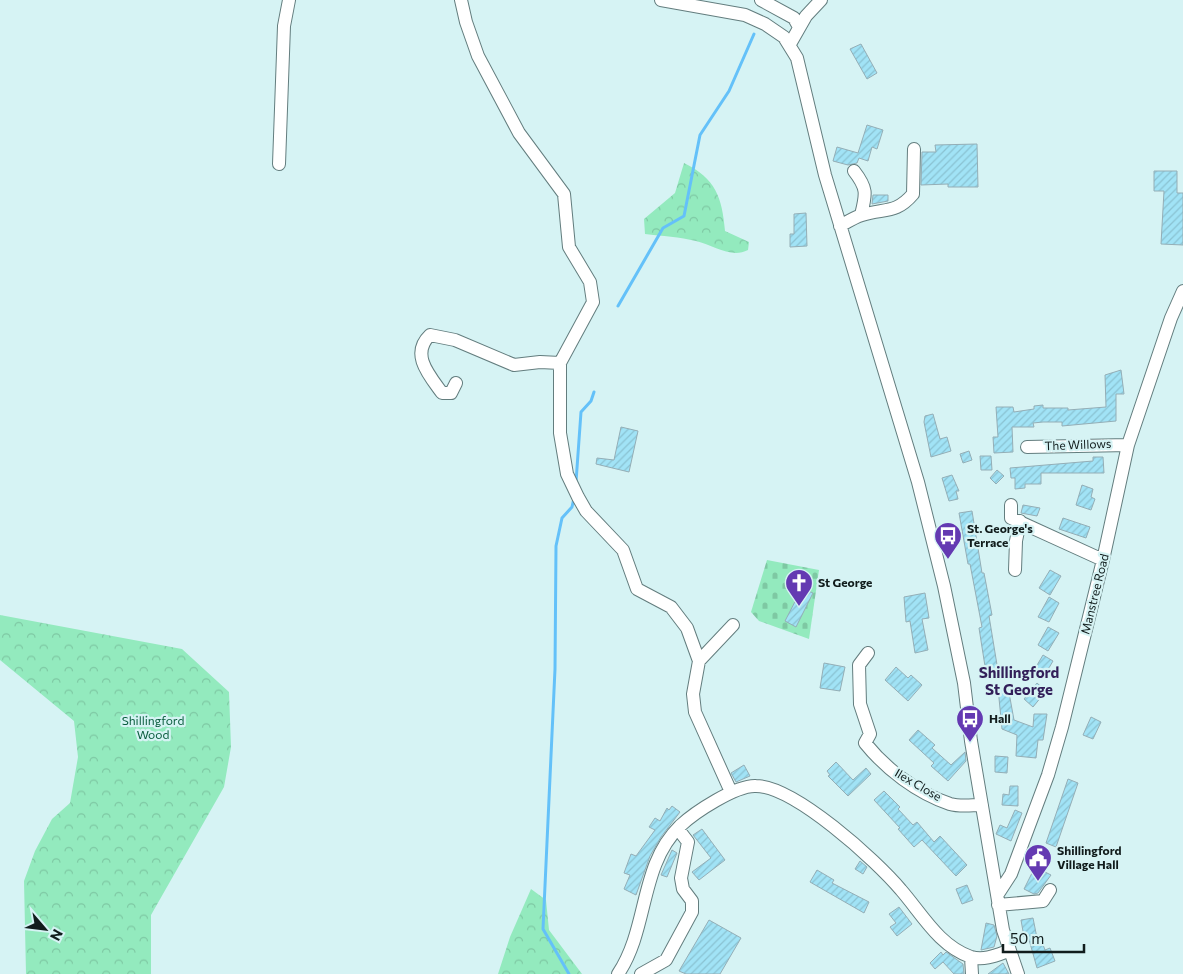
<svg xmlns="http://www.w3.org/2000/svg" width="1183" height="974" font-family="Commissioner,sans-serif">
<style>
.forest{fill:url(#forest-crowns)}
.cemetery{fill:url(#cemetery-stones)}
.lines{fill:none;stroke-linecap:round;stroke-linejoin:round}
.stream{stroke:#64c1f9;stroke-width:3}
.building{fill:url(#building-hatch);stroke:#94aeb6}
.minor-casing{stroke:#637d7e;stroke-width:14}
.minor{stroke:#fff;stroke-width:12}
.labels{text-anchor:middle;stroke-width:4.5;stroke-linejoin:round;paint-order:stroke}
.street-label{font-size:12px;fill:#111c1c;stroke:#d6f3f4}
.poi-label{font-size:12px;font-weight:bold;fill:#111c1c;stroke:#d6f3f4;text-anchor:start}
.park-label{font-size:12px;fill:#095c3d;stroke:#d6f3f4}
.quarter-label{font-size:15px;font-weight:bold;fill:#321f59;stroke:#d6f3f4}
</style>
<defs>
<pattern id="forest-crowns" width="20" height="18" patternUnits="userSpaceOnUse" patternTransform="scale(1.25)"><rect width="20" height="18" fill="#93eabe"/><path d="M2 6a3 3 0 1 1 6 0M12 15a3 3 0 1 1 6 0" fill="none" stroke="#7ec8a3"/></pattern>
<pattern id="cemetery-stones" width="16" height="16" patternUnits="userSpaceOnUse" patternTransform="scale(1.25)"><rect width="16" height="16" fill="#93eabe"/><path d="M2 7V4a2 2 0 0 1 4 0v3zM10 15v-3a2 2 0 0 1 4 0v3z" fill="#7ec8a3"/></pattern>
<pattern id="building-hatch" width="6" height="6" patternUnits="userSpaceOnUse" patternTransform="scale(1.25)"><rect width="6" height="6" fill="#a1e3f6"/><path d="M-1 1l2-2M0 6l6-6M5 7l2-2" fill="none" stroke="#8ac2d2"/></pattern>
</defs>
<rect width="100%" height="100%" fill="#d6f3f4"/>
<path class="forest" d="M684,163c32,16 38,34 41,68l24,11 -1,8c-17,9 -34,-5 -52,-9 -16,-4 -34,-5 -51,-7l-1,-15 31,-26z
M0,615l182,34 47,43 2,55 -7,40 -73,128v59h-125l-2,-93 11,-30 17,-32 18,-16 8,-46 -4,-36 -74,-61z
M531,889l15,11 3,30 33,44h-84l12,-37z"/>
<path class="cemetery" d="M767,560l52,10 -10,69 -50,-18 -8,-9z"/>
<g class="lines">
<path class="stream" d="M618,306l45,-78 21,-12 16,-81 29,-44 25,-57
M576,482l5,-70 10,-11 3,-9
M569,974l-26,-45 12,-260 1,-123 6,-28 10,-11 2,-9"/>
</g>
<path class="building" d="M861,44l16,29 -10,6 -17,-30z
M867,125l16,5 -6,19 -5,-2 -4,14 -9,-3 -2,5 -9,2 -15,-4 4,-14 21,6z
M977,144l1,43h-30v-3l-27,1 1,-33h14l-1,-7z
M1154,171h23v22h6v52l-22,-1 3,-53h-10z
M873,195h15v6l-16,3z
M806,213l1,33 -17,1v-13h4v-20z
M1121,370l3,24h-8v27l-54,5v-4h-19l-10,1 1,4h-22l1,25 -19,1 -1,-16h5l-2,-30h17l1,5 20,-3v-3l9,-1v3h25v2l38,-3 -1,-32z
M933,414l7,25 7,-2 4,14 -20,6 -7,-35 1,-6z
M621,427l17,4 -9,41 -33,-8 1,-6 17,2z
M969,451l3,9 -9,3 -3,-9z
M980,456h11l1,14h-11z
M1093,457h10l1,16h-63v11h-16v4l-10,1v-11h-4l-1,-10 83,-7z
M997,470l7,6 -8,8 -6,-6z
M952,475l7,16h-3l2,8 -9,2 -7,-23z
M1082,485l11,4 -2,8 4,2 -4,11 -15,-5z
M1023,505l17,3 -3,8 -16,-3z
M972,511l10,62h2l8,42 -3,1 10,61 -12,2 -8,-51 3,-1 -12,-63h-2l-9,-51z
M1063,518l27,9 -4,11 -27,-9z
M1050,570l11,6 -11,19 -11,-7z
M802,588l11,5 -17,34 -11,-6z
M925,593l4,25 -7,1 6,31 -13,3 -5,-32 -4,1 -2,-25z
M1049,597l10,6 -10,19 -11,-5z
M1048,627l11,6 -11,18 -10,-6z
M1043,655l10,6 -10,17 -10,-6z
M824,663l21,4 -5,24 -20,-3z
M896,667l12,11 3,-3 11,10 -14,16 -23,-21z
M1037,683l9,8 -13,16 -9,-8z
M1008,687l6,33 19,7 1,-13h13l-4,26h-5l-2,18 -20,-2 1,-21 -15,-6 -4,-41z
M1091,717l10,5 -8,17 -10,-4z
M918,730l17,15 -3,3 19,17 14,-13 1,9 -18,20 -17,-15 3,-3 -25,-23z
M995,756l13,1 -1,16 -12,-1z
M836,762l17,18 13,-12 5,6 -23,22 -20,-20 2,-1 -3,-4z
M744,765l6,11 -14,6 -5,-9z
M1068,779l10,4 -22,64 -10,-4z
M1010,786h8v20l-16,-1 1,-11 6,1z
M884,791l16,16 -2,2 15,16 4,-3 17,20 6,-6 27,29 -11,11 -34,-36 -8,7 -16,-18 2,-1 -26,-28z
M672,806l8,6 -19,25 -11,19 -14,39 -12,-6 6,-14 -6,-2 7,-19 5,2 19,-26 -6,-3 6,-9 5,3 7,-13 2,2z
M1015,810l7,3 -11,28 -15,-7 4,-9 7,3z
M702,829l23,31 -26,20 -7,-8 19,-14 -18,-23z
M672,850l5,3 -10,24 -6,-2z
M860,861l7,6 -4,7 -8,-5z
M1035,867l16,8 -13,18 -4,1 -10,-5z
M817,870l17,10 -2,3 37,19 -5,11 -54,-31z
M967,885l6,15 -11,4 -6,-15z
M899,907l13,17 -15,12 -7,-9 6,-4 -7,-9z
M1033,918l5,25 4,-1 3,8 5,-2 5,13 -18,7 -9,-32 -4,1 -3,-17z
M709,920l32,18 -21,36h-34l-7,-3z
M986,923l8,2 3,11 -3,11 -13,3z
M941,952l2,3 3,-3 17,12 1,10h-10l-11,-12 -8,7 -5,-6z
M1003,963l6,11h-21z"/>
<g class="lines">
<defs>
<path id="minor" d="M461,0l5,22 12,34 41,77 45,61 5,53 21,35 3,20 -33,61v70l7,41 11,23 8,14 37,39 14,39 34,18 16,21 12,33 -6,33 2,18 36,80
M661,0l84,15 20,9 19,13 13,21 28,117 93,307 26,104 20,97 7,58 32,189 15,44
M761,0l33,18 5,9
M790,44l16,-28 15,-16
M279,164l5,-138 5,-26
M854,171c14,18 12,23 7,44
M840,226c7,-4 15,-9 22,-11 23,-7 34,-1 51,-21l1,-45
M456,383l-5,10h-9c-13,-18 -32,-39 -12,-58l25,5 59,25 26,-3 20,1
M1027,447l101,-2
M1011,505v13l92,42
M1015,570l1,-29 4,-20
M868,653l-9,12 1,39 10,30 -5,9c21,26 52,50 85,61 10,3 22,1 32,1
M699,661l34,-36
M998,894l13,-20 37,-99 14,-48 41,-167 25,-115 43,-127 12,-27
M998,905l45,-4 7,-11
M971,957l1,17
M618,974c31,-46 21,-108 62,-148 15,-14 56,-41 76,-40 38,0 120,74 145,104 21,24 38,56 70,67 13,4 26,-2 37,-6
M641,974l25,-14 26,-48v-11l-9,-12 -2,-11 7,-36 -10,-13"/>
</defs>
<use href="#minor" class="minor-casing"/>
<use href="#minor" class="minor"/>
</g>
<defs>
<symbol id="bus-pin" viewBox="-11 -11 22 30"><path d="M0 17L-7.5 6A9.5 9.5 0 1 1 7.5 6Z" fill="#643ab2" stroke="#d6f3f4"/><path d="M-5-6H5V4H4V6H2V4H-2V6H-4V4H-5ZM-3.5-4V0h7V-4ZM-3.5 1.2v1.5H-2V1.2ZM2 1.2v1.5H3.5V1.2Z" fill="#fff"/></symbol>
<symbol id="church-pin" viewBox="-11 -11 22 30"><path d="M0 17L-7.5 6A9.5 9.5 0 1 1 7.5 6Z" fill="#643ab2" stroke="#d6f3f4"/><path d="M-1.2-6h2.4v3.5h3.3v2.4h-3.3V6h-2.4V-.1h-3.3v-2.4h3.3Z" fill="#fff"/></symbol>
<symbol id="civic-pin" viewBox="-11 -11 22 30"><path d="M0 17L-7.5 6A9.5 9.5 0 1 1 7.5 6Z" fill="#643ab2" stroke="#d6f3f4"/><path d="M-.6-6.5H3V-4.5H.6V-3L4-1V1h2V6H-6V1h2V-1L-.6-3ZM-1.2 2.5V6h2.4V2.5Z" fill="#fff"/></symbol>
</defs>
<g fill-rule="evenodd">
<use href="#bus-pin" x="932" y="520" width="32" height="43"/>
<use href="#church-pin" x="783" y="567" width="32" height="43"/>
<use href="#bus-pin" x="954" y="703" width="32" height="43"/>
<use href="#civic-pin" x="1022" y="842" width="32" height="43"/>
</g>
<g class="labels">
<g class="street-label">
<text transform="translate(1078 445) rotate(-2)" y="4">The Willows</text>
<text transform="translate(1095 594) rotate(-76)" y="4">Manstree Road</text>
<text transform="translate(918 785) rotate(30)" y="4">Ilex Close</text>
</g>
<g class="poi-label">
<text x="967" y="533">St. George's<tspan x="967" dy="14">Terrace</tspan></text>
<text x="818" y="587">St George</text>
<text x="989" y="723">Hall</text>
<text x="1057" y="855">Shillingford<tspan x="1057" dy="14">Village Hall</tspan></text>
</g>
<g class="park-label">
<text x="153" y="725">Shillingford<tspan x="153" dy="14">Wood</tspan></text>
</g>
<g class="quarter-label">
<text x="1019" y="678">Shillingford<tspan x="1019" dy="17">St George</tspan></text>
</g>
</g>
<g transform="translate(45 929) rotate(118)" stroke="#d6f3f4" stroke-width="4" paint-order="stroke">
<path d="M0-4L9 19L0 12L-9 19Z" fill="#111c1c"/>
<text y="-8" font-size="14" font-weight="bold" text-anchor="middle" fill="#111c1c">N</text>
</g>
<path d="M1003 944v8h81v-8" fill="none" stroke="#111c1c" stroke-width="2.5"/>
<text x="1010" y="944" font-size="15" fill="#111c1c" stroke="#d6f3f4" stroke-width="4" paint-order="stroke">50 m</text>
</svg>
